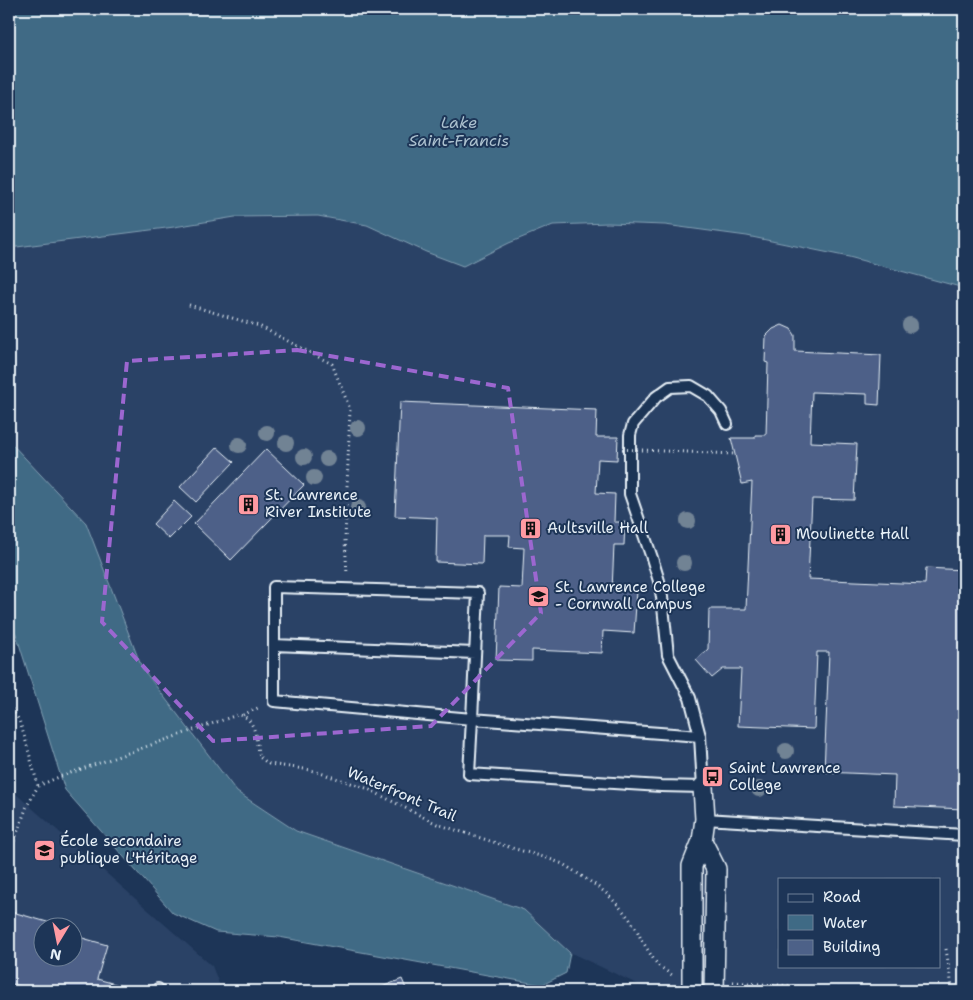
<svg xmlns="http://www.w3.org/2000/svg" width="973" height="1000" font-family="'Shantell Sans',sans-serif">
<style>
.built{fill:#2b4266;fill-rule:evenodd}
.water{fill:#3f6a85;stroke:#83a0b3}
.building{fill:#4d6188;stroke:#e8f1f8}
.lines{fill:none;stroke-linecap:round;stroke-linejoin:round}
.lane-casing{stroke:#e8f1f8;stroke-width:14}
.street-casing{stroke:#e8f1f8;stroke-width:22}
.path{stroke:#e8f1f8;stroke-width:3;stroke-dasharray:1 4;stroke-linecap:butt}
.lane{stroke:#1d3557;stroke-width:10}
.street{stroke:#1d3557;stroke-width:19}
.path-bridge{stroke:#e8f1f8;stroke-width:3;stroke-dasharray:1 4;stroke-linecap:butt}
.tree{fill:#718394}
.marked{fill:none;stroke:#9c67d0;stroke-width:4;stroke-dasharray:10 6;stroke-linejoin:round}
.labels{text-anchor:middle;stroke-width:4;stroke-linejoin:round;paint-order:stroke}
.poi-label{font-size:15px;fill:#e8f1f8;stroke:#1d3557;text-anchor:start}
.street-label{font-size:15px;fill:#e8f1f8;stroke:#1d3557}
.water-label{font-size:16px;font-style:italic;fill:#adc2d0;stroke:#1d3557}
</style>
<rect width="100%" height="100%" fill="#1d3557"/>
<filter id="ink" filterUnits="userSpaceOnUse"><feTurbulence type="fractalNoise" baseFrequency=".02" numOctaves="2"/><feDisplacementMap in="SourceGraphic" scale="10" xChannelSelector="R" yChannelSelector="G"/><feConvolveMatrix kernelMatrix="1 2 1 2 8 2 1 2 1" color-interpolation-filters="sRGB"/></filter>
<g filter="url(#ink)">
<path class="built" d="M318,216l49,9 59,27 83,-9 44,-18 55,-2 57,2 82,11 102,21 115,31v703h-312l-85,-40 -43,-41 -228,-79 -59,-39 -95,-124 -56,-145 -77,-82v-193l165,-21 61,-10zM779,879h160v87h-160z
M9,778l7,16 196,172 10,25h-213zM42,928h30v30h-30z"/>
<path class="water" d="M9,9h955v279l-115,-31 -102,-21 -82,-11 -57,-2 -55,2 -44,18 -46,23 -37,-14 -59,-27 -49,-9 -83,1 -61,10 -165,21z
M9,441l77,82 56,145 95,124 59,39 228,79 46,43 -4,20 -24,12 -263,-48 -63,-5 -43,-19 -108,-123 -49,-156 -7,-12z"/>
<path class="building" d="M782,325l9,4 4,6v16l86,4 -2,50 -12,-1v-10l-55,-2 -2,50 47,2 -3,56 -42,-1 -4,80 117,5 1,-16 38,2v239l-70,-3 1,-31 -71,-3 5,-120h-12l-3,77 -76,-3 3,-57h-18l-11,9 -16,-18 12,-11 1,-40h37l6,-127 -10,2 -11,-46h24v-3h11l2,-72 -3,-1 1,-26 7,-7z
M400,402l197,8 -1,27h22l-1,23 -19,-1 -2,34 19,1 -1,28h11l-1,23h-10l-2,45 25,1 -3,42 -31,-2 -1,22 -70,-3v11l-36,-1 3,-73 23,1 2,-40 -15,-1 1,-12h-27l-1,29 -46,-2 1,-44 -42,-2z
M217,447l17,15 -38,40 -16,-15z
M266,449l38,36 -73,75 -37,-36z
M174,501l17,16 -22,22 -16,-15z
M9,911l59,17h-26v30h30v-23l35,10 -10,34 22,6 -2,6h-78l-30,-8z
M402,979l5,12h-35z"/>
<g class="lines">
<defs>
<path id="lane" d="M274,587l204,6 -6,126 -198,-18z
M274,645l201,8
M472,719l228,17 3,51 -42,-1 -192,-12z
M700,736l-10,-38 -22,-43 -6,-58 -3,-16 -7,-23 -22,-64v-59l3,-11 23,-27 14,-10 21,-1 17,10 13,15 6,13
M705,819l259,16
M157,991l1,-2"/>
<path id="street" d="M702,841l14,28 -2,122
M692,991v-125l10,-25 3,-22 -2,-32"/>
</defs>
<use href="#lane" class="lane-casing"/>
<use href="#street" class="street-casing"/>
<path class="path" d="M189,305l70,21 73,38 18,45 -5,131 2,34
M9,705l10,15 6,18 13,48
M243,715l17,-8
M38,786l21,-9 178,-62c19,0 20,27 21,41l11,8 42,6 55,18 71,36 75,24 35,10 16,6 31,20 12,9 11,11 12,14 7,10 5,11 13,21 5,6 13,9
M9,855l18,-49 11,-20
M946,949l6,38 4,4
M733,982l130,9"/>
<use href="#lane" class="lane"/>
<use href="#street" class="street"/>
<path class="path-bridge" d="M617,449l118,5"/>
</g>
<g class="tree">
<circle cx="910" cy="325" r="8"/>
<circle cx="358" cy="428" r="8"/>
<circle cx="267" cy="433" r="8"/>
<circle cx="286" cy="443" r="8"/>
<circle cx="239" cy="445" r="8"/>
<circle cx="304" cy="457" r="8"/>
<circle cx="327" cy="459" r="8"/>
<circle cx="314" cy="478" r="8"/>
<circle cx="358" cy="508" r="8"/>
<circle cx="688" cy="521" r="8"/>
<circle cx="684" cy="563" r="8"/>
<circle cx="786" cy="751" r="8"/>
<circle cx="759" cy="789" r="8"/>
</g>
</g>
<path class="marked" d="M297,350l211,38 33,225 -110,113 -218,15 -111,-119 25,-261z"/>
<defs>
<symbol id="building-square" viewBox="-11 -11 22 22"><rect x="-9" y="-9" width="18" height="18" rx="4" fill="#ff9aa2" stroke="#1d3557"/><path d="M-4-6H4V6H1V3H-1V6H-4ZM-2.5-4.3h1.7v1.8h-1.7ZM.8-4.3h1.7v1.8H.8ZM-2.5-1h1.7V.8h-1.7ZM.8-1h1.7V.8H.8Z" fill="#111"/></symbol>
<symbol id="university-square" viewBox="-11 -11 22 22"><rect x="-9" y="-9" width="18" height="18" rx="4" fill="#ff9aa2" stroke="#1d3557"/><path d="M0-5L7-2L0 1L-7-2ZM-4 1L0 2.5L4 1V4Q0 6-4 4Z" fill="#111"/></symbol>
<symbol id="bus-square" viewBox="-11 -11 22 22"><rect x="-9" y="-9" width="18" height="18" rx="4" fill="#ff9aa2" stroke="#1d3557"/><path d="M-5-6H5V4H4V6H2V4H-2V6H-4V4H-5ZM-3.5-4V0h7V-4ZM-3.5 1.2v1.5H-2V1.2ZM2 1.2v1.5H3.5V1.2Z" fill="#111"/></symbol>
<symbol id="school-square" viewBox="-11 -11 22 22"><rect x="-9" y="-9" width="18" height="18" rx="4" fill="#ff9aa2" stroke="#1d3557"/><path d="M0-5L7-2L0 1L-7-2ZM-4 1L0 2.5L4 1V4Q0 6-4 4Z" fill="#111"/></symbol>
</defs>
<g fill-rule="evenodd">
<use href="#building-square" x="236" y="492" width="25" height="25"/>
<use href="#building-square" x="518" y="516" width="25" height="25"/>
<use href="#building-square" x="768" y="522" width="25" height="25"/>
<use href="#university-square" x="526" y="584" width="25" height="25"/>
<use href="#bus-square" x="700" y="764" width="25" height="25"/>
<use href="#school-square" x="32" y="838" width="25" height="25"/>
</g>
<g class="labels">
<g class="poi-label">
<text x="265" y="500">St. Lawrence<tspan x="265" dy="17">River Institute</tspan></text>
<text x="547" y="533">Aultsville Hall</text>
<text x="796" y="539">Moulinette Hall</text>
<text x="555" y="592">St. Lawrence College<tspan x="555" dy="17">- Cornwall Campus</tspan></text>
<text x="729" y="773">Saint Lawrence<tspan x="729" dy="17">College</tspan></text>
<text x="60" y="846">École secondaire<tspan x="60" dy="17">publique L'Héritage</tspan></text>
</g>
<g class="street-label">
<text transform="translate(402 794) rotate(23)" y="5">Waterfront Trail</text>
</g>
<g class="water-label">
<text x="459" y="128">Lake<tspan x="459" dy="18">Saint-Francis</tspan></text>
</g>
</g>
<rect width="973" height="1000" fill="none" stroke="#1d3557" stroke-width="30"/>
<rect x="15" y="15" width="943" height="970" fill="none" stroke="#e8f1f8" stroke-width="2" filter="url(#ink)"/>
<rect x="778" y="878" width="162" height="90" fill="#1d3557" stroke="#6e8097"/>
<rect x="788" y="894" width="25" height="8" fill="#1d3557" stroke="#6e8097"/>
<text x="823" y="902" font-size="15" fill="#e8f1f8">Road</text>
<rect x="788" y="915" width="25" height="15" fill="#3f6a85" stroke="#6e8097"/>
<text x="823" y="928" font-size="15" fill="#e8f1f8">Water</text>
<rect x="788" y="940" width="25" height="15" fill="#4d6188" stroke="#6e8097"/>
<text x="823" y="952" font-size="15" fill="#e8f1f8">Building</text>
<g transform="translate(58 942) rotate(190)"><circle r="24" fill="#1d3557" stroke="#6e8097"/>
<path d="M0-4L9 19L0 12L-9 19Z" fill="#ff9aa2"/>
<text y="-8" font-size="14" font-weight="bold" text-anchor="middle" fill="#e8f1f8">N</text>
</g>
</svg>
